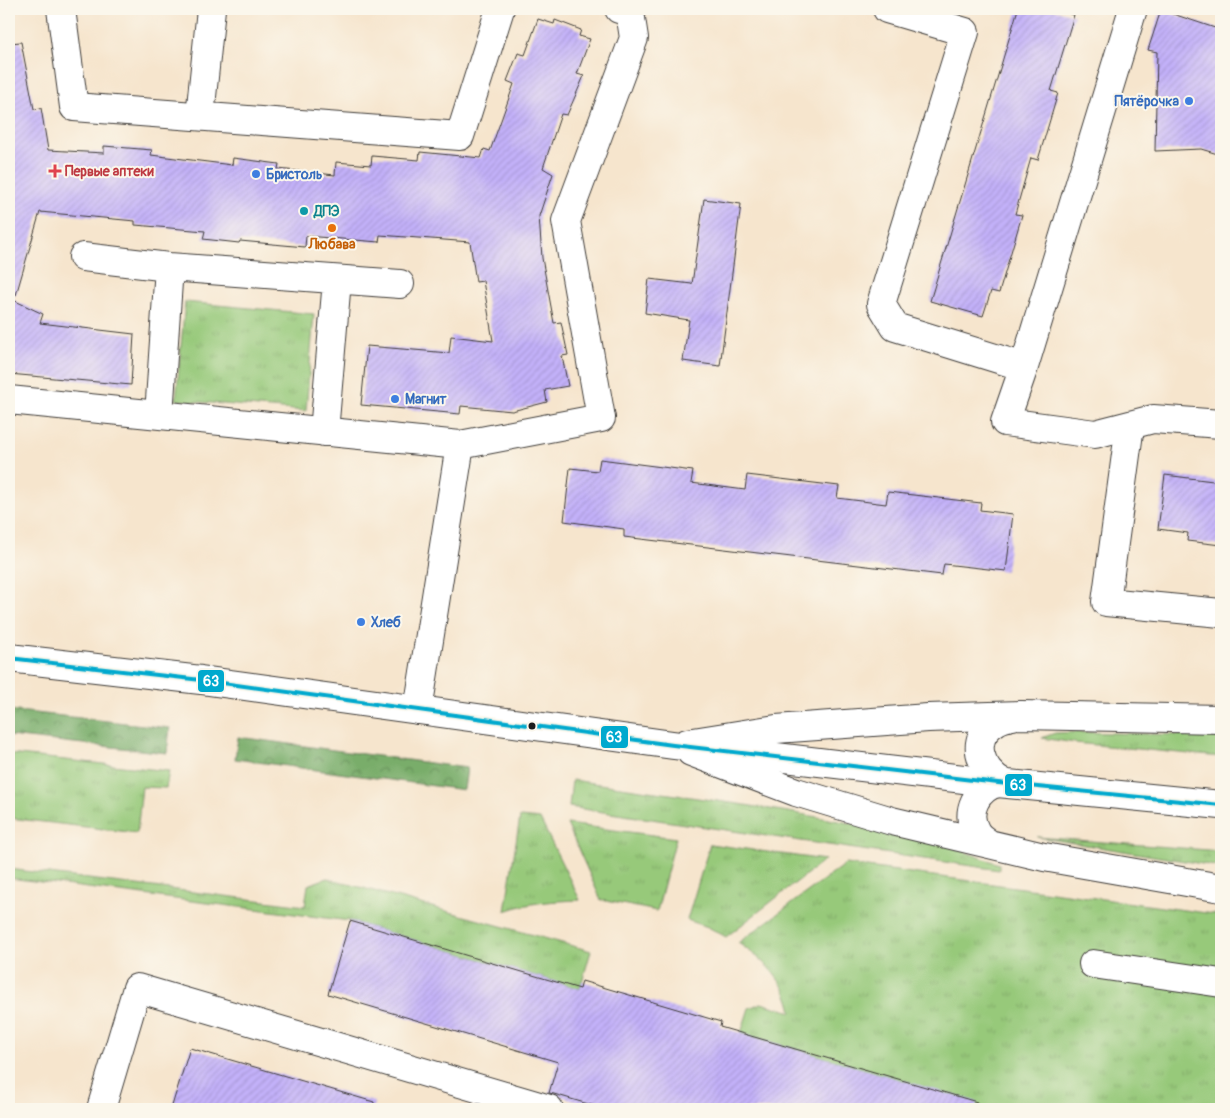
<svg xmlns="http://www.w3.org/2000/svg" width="1230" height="1118" font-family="Pangolin,sans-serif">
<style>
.grass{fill:url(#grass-tufts);stroke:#5a724b}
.forest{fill:url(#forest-crowns);stroke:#4a6443}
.building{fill:url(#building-hatch)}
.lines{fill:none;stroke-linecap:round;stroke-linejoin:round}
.minor-casing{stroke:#3d3a37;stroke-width:30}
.major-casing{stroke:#3d3a37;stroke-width:30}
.minor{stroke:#fff;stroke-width:28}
.major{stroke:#fff;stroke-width:28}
.bus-1-casing{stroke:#fbf7ec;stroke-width:8}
.bus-1{stroke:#00a9ce;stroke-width:4}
.shop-dot{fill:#3f7fe0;stroke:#fbf7ec;stroke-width:2}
.health-dot{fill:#e0444e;stroke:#fbf7ec;stroke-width:2}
.culture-dot{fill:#0f9aa8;stroke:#fbf7ec;stroke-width:2}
.food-dot{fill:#e8710a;stroke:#fbf7ec;stroke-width:2}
.bus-dot{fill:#1c1c1c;stroke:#fbf7ec;stroke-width:2}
.labels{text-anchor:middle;stroke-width:4;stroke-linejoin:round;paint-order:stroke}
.shop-label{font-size:14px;font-weight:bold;fill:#366cbe;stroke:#fbf7ec;text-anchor:start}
.health-label{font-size:14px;font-weight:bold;fill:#be3a42;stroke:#fbf7ec;text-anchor:start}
.culture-label{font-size:14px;font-weight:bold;fill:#0d838f;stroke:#fbf7ec;text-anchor:start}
.food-label{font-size:14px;font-weight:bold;fill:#c56008;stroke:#fbf7ec}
.line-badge{stroke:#fbf7ec;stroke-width:2}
.badge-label{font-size:14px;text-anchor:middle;font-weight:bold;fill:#fff}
</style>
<defs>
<pattern id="grass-tufts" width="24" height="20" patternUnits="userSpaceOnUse" patternTransform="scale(1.25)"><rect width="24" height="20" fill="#97c97a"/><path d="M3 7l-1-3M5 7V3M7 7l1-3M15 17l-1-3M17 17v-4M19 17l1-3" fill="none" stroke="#82ac69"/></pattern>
<pattern id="forest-crowns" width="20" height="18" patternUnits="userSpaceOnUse" patternTransform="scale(1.25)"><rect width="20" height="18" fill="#79ad6a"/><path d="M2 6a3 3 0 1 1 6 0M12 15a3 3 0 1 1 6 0" fill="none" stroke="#628c56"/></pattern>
<pattern id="building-hatch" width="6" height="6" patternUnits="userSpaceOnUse" patternTransform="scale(1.25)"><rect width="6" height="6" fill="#c3b1f9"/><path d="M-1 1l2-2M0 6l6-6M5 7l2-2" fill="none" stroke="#a798d5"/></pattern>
</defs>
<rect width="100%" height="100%" fill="#fbf7ec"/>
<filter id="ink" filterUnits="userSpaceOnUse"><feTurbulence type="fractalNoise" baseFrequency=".02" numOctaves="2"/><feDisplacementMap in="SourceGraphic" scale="10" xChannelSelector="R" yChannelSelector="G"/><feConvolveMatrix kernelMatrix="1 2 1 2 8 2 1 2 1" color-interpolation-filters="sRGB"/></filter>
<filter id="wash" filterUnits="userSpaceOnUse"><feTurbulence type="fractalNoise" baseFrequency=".0096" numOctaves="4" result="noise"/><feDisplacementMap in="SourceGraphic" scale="20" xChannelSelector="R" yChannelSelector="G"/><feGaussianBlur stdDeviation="1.12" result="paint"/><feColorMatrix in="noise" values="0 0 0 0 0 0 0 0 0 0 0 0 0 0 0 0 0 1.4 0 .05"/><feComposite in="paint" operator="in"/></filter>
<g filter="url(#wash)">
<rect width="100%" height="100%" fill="#f6e5cd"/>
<path class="grass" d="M185,302l129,12 -8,97 -130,-11z
M1076,732l145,4v21l-146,-14 -33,-5 13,-5z
M9,754l160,17 -3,17 -24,-1 -5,46 -128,-15z
M572,780c121,18 244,32 363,62 21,6 43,15 64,22v6l-430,-63z
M520,817l20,2 40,81c-26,1 -50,2 -75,11z
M567,824l109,14 -19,73 -56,-11z
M1037,837l184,14v16z
M710,844l115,16 -99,77 -18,-10 -21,-7z
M845,864l376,51v194h-263l3,-11 -220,-65 8,-25 12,-5 31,9c-5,-30 -29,-53 -54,-69z
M9,869l296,37 3,-21 19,-7 264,73 -11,38 -230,-68 -341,-43z"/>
<path class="forest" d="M9,710l161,18 -3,25 -158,-17z
M238,737l229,31 -3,22 -229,-31z"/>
<g id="blocks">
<path class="building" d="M1018,9h34l22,6 -23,76 7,2 -20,67 -7,-2 -16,56 7,1 -23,78 -8,-2 -8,25 -53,-15z
M1161,10l60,20v125l-20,-6 -46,2 2,-99 -9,-2z
M538,19l16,5 1,-4 26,10 -2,6 11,3 -13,35 7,2 -17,39 -6,-1 -18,54 10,6 -14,42 3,42 12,65 7,-1 7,33 -6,1 6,30 -23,4 2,12 -35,9 -51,-5 -1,8 -99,-9 6,-59 82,7 2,-17 42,5 -10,-60 -7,1 -6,-40 -90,-7 -1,7 -73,-6 -1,11 -65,-6 -1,2 -36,-4 2,-8 -70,-6v-4l-95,-9 -24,83 -7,-1v-251l12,-1 13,67 7,-1 7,42 56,3v-7l48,4 -1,5 81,10 1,-7 46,6 -1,5 57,6 1,-13 35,3 1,-9 47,4 1,-8 61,6 3,-9 6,2 24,-67 -7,-3 11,-28 7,2z
M704,199l37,5 -21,162 -37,-5 6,-41 -44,-7 4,-34 43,5z
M9,298l34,16 -3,9 94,11 -3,51 -122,-11z
M600,459l93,12 -2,12 54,7 2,-15 92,11 -2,12 49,6 2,-12 93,11 -1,7 33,4 -7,57 -62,-7 -2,11 -318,-38v-8l-60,-8 6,-53 28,3z
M1165,475l56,7v63l-34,-4 1,-8 -30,-4z
M350,921l230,68 2,-8 139,41 -1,5 257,75 -1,7h-371l-51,-15 -5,-1 9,-31 -230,-68z
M190,1048l184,54 -1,7h-202z"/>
</g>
</g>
<g filter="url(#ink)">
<use href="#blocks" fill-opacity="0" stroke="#3d3a37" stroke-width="1"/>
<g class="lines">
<defs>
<path id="minor" d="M61,9l13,98 386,29 40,-127
M887,9l78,23 -84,272 14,23 129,40
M1133,9l-109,358 -19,55 90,12 58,-15 68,5
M200,116l11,-107
M83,257l86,10 231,17
M9,400l451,45 141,-27 -35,-197 68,-183 -4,-26 -11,-3
M159,415l10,-148
M1130,425l-24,177 115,11
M324,432l13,-152
M418,710l42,-265
M687,743l89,-14 152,-11 93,-3 200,4
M691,752l105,40 96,29 152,36 177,31
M988,843c-4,-3 -9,-6 -12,-11 -12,-20 1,-44 22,-49
M1093,964l128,19
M101,1109l36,-121 412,121"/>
<path id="major" d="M9,658l192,22 472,65 325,38 223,22
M1004,783c-25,-13 -36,-46 -7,-62 5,-3 10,-4 15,-5"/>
</defs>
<use href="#minor" class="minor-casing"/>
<use href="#major" class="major-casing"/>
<use href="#minor" class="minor"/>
<use href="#major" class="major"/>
<defs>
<path id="bus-1" d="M9,658l192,22 472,65 325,38 223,22"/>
</defs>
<use href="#bus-1" class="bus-1-casing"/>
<use href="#bus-1" class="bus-1"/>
</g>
</g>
<g class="shop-dot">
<circle cx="1189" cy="101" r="5"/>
<circle cx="256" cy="174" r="5"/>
<circle cx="395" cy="399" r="5"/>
<circle cx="361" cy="622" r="5"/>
</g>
<path class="health-dot" d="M52.5 163.5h5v5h5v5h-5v5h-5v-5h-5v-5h5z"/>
<circle class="culture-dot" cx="304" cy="211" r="5"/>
<circle class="food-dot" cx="332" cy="228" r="5"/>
<circle class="bus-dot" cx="532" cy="726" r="4.5"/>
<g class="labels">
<g class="shop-label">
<text x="1179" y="106" text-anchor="end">Пятёрочка</text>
<text x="266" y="179">Бристоль</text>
<text x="405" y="404">Магнит</text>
<text x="371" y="627">Хлеб</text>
</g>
<g class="health-label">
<text x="65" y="176">Первые аптеки</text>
</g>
<g class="culture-label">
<text x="314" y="216">ДПЭ</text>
</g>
<g class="food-label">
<text x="332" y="249">Любава</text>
</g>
</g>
<g class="line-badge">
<rect x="197" y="669" width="28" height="24" rx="5" fill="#00a9ce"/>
<rect x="600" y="725" width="29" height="24" rx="5" fill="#00a9ce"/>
<rect x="1004" y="773" width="29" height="24" rx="5" fill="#00a9ce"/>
</g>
<g class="badge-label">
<text x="211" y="686">63</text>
<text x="614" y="742">63</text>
<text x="1018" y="790">63</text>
</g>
<rect width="1230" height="1118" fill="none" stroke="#fbf7ec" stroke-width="30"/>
</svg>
